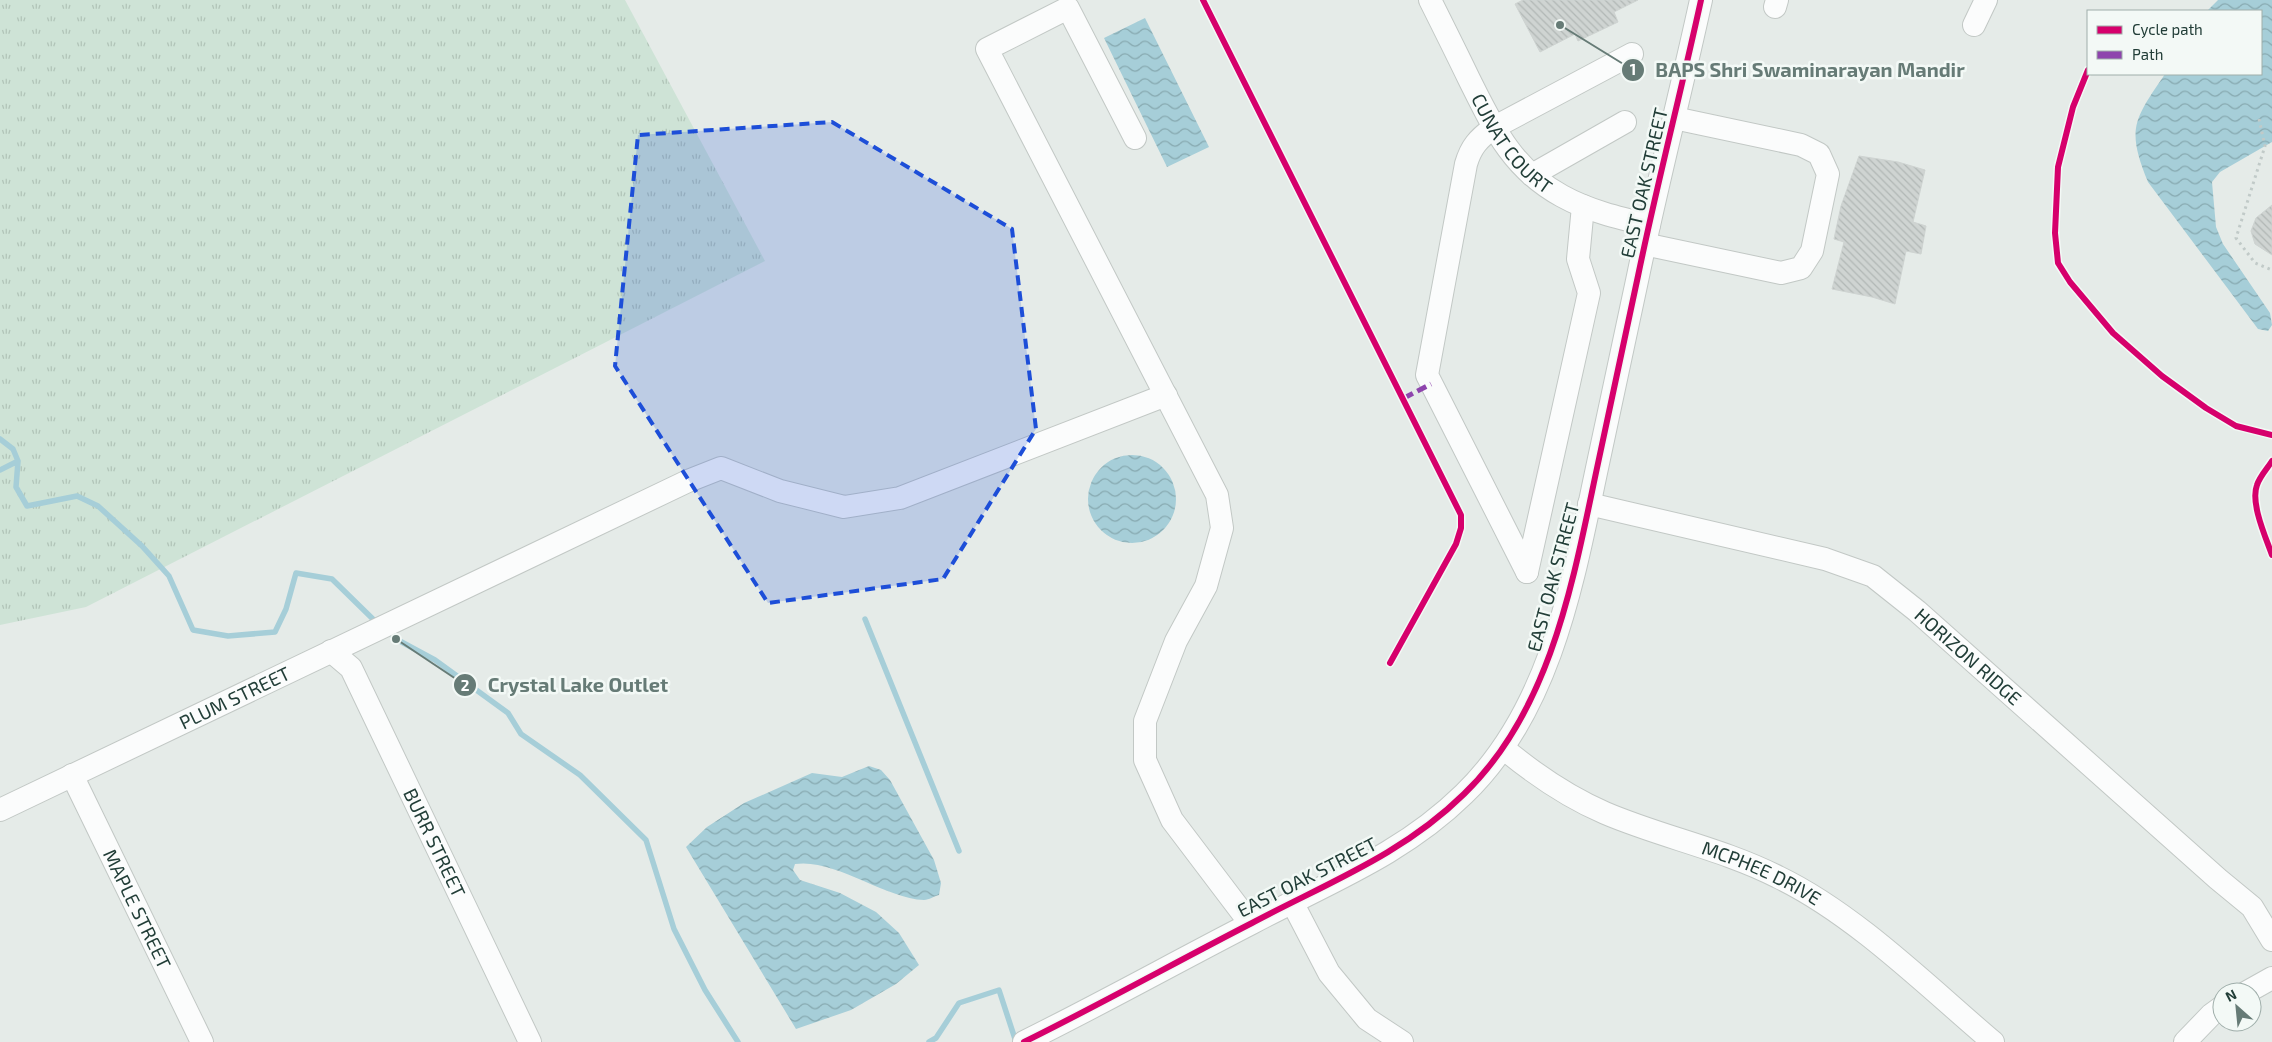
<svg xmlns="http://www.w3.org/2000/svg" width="2272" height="1042" font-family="'Exo 2',sans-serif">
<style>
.park{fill:url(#park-tufts)}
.water{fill:url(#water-waves)}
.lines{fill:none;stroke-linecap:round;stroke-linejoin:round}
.stream{stroke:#a6ced8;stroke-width:5.5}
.building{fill:url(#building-back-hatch);stroke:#ced3d1}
.minor-casing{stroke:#c2c8c5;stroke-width:24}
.path{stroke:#c1cac8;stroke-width:3;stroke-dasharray:2.5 4;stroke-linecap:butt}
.minor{stroke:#fbfcfc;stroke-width:22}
.quiet{stroke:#8e44ad;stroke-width:5;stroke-dasharray:10 5;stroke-linecap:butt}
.cycleway-casing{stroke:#f3f9f6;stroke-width:9}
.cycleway{stroke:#d6006c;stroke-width:6}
.marked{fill:#1d4ed8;fill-opacity:0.2;stroke:#1d4ed8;stroke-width:4;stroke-dasharray:10 6;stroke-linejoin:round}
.labels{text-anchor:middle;stroke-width:5;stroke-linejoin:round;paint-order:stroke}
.street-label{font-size:19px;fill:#223e38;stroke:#f3f9f6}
.leader{fill:none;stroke:#667b76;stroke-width:2}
.callout-dot{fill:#667b76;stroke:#f3f9f6;stroke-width:2}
.mark-label{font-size:15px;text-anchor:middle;font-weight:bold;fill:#fff}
.callout-label{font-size:20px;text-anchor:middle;font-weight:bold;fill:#667b76;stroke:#f3f9f6;stroke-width:5;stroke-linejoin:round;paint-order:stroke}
</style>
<defs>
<pattern id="park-tufts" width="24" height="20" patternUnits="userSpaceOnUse" patternTransform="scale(1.25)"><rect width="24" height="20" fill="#cee3d6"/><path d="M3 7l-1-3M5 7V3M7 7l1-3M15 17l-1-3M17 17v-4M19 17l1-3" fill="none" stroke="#b1c4b8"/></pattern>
<pattern id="water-waves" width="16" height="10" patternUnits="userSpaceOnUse" patternTransform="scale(1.25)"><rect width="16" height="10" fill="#a6ced8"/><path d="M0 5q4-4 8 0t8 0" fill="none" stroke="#87a9b0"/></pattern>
<pattern id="building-back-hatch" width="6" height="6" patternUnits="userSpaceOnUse" patternTransform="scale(1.25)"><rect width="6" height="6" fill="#cfd4d2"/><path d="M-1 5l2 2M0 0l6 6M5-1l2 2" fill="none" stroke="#b1b7b5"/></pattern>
</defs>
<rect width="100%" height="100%" fill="#e5ebe8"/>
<path class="park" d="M0,0h625l140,261 -679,346 -86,18z"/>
<path class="water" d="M2218,0h54v142l-52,30 -8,10 4,45 7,17 47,69 2,12 -4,6 -10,-2 -110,-147c-22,-54 -14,-62 17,-108h96v-63h-54z
M1145,18l64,129 -42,20 -63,-129z
M1088 499a44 44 0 1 1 88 0a44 44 0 1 1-88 0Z
M869,766l12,4 9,10 44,80 7,23 -2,12c-5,1 -10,5 -15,5 -40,-2 -90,-42 -129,-36l-2,6 7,10 40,13 36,19 23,21 20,32 -23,19 -45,26 -55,19 -110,-182 21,-20 37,-24 32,-14 36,-16 30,4z"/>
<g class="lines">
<path class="stream" d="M0,439l13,10 5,12 -2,26 11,19 50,-10 21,10 44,40 27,30 24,54 35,6 47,-4 11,-23 10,-36 36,6 46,45
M0,470l18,-9
M865,619l94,232
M387,631l9,8 39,21 73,53 13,21 59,41 66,65 28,89 31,61 33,52
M929,1042l7,-4 23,-35 40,-13 17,52"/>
</g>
<path class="building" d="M1523,0h115l-24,12 4,10 -40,19 -3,-7 -35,18 -25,-48z
M1859,156l39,6 27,8 -12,52 13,4 -5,28 -15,-3 -11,53 -23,-7 -40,-8 12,-47 -10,-3 7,-33z
M2272,205v50l-17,-11 -4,-13 5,-13z"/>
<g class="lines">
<defs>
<g id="minor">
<path id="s1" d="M1430,0c13,26 26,52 39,79 24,48 43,90 93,117 27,15 57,22 87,29"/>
<path d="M1775,7l2,-7"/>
<path d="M1974,25l12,-25"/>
<path d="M1135,138l-67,-130 -81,41 230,446 5,33 -16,58 -30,55 -31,80v39l27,60 78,103"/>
<path d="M1532,175l93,-53"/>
<path d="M1644,244l137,29 20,-5 11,-17 16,-77 -9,-20 -18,-9 -127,-27"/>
<path id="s2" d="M1589,504l236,55 48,17 44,35 301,268 34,28 20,33"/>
<path d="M1527,572l-100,-197 39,-211c5,-17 12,-25 27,-36l139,-74"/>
<path d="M1527,572l62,-279 -11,-34 5,-53"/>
<path id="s3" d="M331,651l20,17 179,374"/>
<path id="s4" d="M1503,748c30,25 65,49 102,65 56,24 118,36 173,64 77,37 150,110 215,165"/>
<path id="s5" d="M72,775l130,267"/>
<path id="s6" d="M0,810l688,-329 33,-13 59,23 64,16 56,-9 266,-103"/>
<path d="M1292,902l37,71 38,46 35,23"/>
<path d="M2247,992l25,-14"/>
<path d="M1024,1042c77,-38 152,-80 228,-119 75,-40 150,-68 212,-129 87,-84 109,-213 133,-326 14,-64 27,-128 41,-192 19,-92 43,-184 63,-276"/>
<path d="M2185,1042l26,-27 11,-8"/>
</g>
</defs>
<use href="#minor" class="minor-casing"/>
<path class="path" d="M2259,119l6,27 -29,92 19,25 17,7"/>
<use href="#minor" class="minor"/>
<path class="quiet" d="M1404,398l27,-14"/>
<defs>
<path id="cycleway" d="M1203,0l258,515v13l-5,16 -66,119
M2088,70l-15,37 -15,60 -3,66 3,30 12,19 43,51 49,43 44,32 30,18 36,9
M2272,461c-5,8 -12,15 -15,24 -7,18 9,53 15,70
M1024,1042c77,-38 152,-80 228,-119 75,-40 150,-68 212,-129 87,-84 109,-213 133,-326 14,-64 27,-128 41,-192 19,-92 43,-184 63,-276"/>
</defs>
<use href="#cycleway" class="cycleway-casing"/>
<use href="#cycleway" class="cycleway"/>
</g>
<path class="marked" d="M832,122l180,107 24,200 -93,150 -175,24 -153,-237 23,-231z"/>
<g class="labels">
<g class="street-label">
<text dy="7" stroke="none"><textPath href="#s1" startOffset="166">CUNAT COURT</textPath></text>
<text transform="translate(1644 183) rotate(-77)" y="7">EAST OAK STREET</text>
<text transform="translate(1553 577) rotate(-75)" y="7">EAST OAK STREET</text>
<text dy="7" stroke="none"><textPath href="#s2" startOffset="418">HORIZON RIDGE</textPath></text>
<text dy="7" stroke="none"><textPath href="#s6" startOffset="260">PLUM STREET</textPath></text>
<text dy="7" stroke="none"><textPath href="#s3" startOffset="220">BURR STREET</textPath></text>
<text dy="7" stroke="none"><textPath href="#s4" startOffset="289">MCPHEE DRIVE</textPath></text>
<text transform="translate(1307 877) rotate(-27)" y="7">EAST OAK STREET</text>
<text dy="7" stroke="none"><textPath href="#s5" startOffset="149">MAPLE STREET</textPath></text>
</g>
</g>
<path class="leader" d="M1560 25L1633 70M396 639L465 685"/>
<g class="callout-dot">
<circle cx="1560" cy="25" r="5"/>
<circle cx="396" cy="639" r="5"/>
<circle cx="1633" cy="70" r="12"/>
<circle cx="465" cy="685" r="12"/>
</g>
<g class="mark-label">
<text x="1633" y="75">1</text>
<text x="465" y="691">2</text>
</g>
<g class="callout-label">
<text x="1810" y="77">BAPS Shri Swaminarayan Mandir</text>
<text x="578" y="692">Crystal Lake Outlet</text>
</g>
<rect x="2087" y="10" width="175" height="65" fill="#f3f9f6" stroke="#9faeaa"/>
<rect x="2097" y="26" width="25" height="8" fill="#d6006c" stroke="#9faeaa"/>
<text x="2132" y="35" font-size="15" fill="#223e38">Cycle path</text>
<rect x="2097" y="51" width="25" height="8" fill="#8e44ad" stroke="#9faeaa"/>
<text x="2132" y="60" font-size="15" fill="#223e38">Path</text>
<g transform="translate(2237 1007) rotate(333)"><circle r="24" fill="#f3f9f6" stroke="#9faeaa"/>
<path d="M0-4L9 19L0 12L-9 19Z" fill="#667b76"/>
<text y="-8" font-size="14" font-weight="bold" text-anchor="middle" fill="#223e38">N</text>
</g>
</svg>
